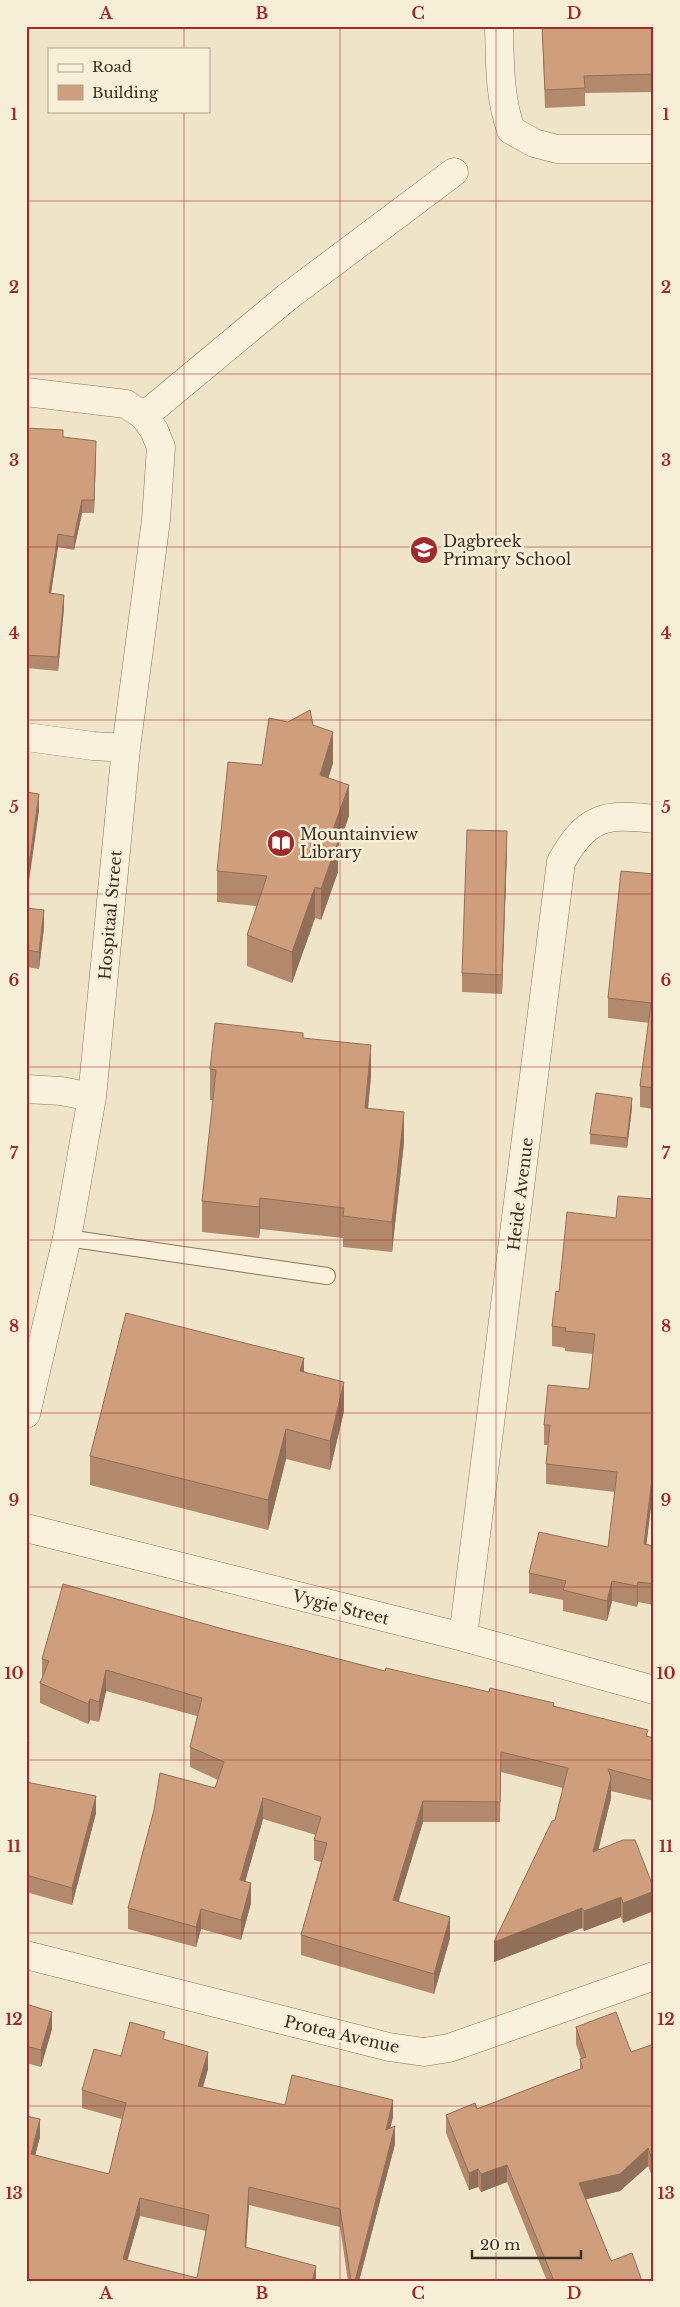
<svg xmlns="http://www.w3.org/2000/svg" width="680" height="2307" font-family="'Libre Baskerville',serif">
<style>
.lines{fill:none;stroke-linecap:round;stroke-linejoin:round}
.lane-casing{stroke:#8d765c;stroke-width:18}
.street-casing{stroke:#8d765c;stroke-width:29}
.lane{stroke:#faf1dc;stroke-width:16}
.street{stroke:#faf1dc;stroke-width:28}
.wall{fill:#b2896c;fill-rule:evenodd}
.shaded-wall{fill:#916f58}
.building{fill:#cf9f7d;stroke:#916f58;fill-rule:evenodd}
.grid{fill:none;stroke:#9e2a2b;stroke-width:1;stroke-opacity:0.55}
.labels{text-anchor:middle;stroke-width:5;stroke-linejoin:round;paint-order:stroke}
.poi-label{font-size:16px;fill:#3d2e20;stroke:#f7eed8;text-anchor:start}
.street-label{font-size:16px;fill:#3d2e20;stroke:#f7eed8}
.neatline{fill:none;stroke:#9e2a2b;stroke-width:2}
.grid-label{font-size:16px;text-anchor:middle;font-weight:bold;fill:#9e2a2b}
</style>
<rect width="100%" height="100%" fill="#f0e4c8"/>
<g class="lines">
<defs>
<path id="lane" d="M67,1238l260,38"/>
<path id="street" d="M499,26c1,36 0,70 12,104l23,13 23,6h97
M26,392l100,12 18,12 10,14 7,17 -5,73 -30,228 -34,349 -25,141 -41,176
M144,416l142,-118 168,-126
M26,737l67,9 33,2
M26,1089l35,2 31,6
M26,1528l437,109 191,53
M463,1637l98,-775c25,-45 43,-49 93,-43
M26,1955l363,92 35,5 25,-4 205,-72"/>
</defs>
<use href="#lane" class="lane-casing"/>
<use href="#street" class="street-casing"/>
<use href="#lane" class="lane"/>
<use href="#street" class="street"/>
</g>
<path class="wall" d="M542,26h112v66l-69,1v13l-40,2z
M26,428l37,9 33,17 -2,59h-12l-8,37 -16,-3 -7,46 13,15 -6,63 -32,-3z
M288,722l25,3 20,38 -5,15 21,38 -11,31v25l-17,48 -6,-2 -23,65 -45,-17v-31l10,-29 -40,-4v-31l45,-106z
M507,850l-5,144 -40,-2v-19z
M654,874v235l-14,-2v-21l9,-63 -41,-5v-20z
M26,908l18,19 -5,42 -13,-2z
M303,1038l68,38 -3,32 36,34 -12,110 -49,-5v-9l-83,-9 -1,9 -57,-6v-31l11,-101h-3v-31z
M632,1108l-5,40 -37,-4v-10z
M654,1199v284l-8,62 8,1v59l-16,-3 -1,5 -25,-6 -5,20 -44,-10v-11l-34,-7v-20l79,-26 7,-55 -69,-8v-20l2,-19h-4v-20l45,-36 4,-35 -28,-3v-3l-13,-2v-20l7,-34 57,-74z
M304,1371l40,40 -14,59 -44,-11 -18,71 -178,-45v-29z
M223,1629l162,42 169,35 100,32v63l-43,-10v7l-13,52 37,-10 -12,83 -2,-6 -37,14 -2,-3 -88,34 61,-142 8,-32 -62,-16 -1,50h-77l-25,80 52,36 -16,56 -133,-39v-20l20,-73 -7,-2v-20l2,-5 -53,-16 -18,62 6,22 -10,37 -40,-11 -5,18 -68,-18v-21l87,-120 3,-8 -28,-13v-20l7,-31 -91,-25 -7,31 -9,-2 -2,4 -48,-21v-20l2,-4v-20z
M26,1782l70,31 -24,92 -46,-13z
M26,2004l26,25 -11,38 -15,-4z
M576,2027l55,25 23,-8v137l-6,-15 -28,25 -34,8 25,62 31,20h-95l-40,-99 -26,10 -3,-5 -9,3 -23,-57v-18l31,-6 103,-40v-10h1l-5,-15z
M165,2040l43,29 -5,18 82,18 108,12 -3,11 5,16 -36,137h-11l-8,-54 -91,-22 -3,42 70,34h-290v-165l14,21 -5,18 74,19 13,-55 -40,-11v-18l39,-34zM140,2216l66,15 -9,47 -70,-18z"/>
<path class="shaded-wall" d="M96,441v13l-2,59v-13z
M82,500v13l-8,37v-13z
M58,534v13l-9,59v-13z
M64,595v13l-6,63v-14z
M333,732v31l-13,43v-31z
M349,785v31l-11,31v25l-17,48v-31l9,-51z
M39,794v17l-13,91v-17z
M507,831v19l-5,144v-19z
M315,887v31l-23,65v-31z
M44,910v17l-5,42v-17z
M371,1045v31l-6,63v-31z
M632,1098v10l-5,40v-10z
M404,1112v30l-12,110v-30z
M260,1198v31l-1,9v-31z
M304,1358v29l-4,-16z
M344,1382v29l-14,59v-29z
M286,1429v30l-18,71v-30z
M654,1463v20l-10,81v-20z
M612,1581v20l-5,20v-20z
M638,1582v20l-1,5v-21z
M106,1670v21l-7,31v-20z
M90,1699v21l-2,4v-20z
M29,1742v16l-3,12v-17z
M611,1778v20l-18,74v-20z
M96,1796v17l-24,92v-17z
M263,1798v21l-23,81v-20z
M423,1801v21l-30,98v-20z
M251,1883v20l-10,37v-20z
M654,1891v20l-31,12v-20z
M621,1897v20l-37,14v-20z
M582,1908v20l-88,34v-20z
M201,1909v20l-5,18v-20z
M450,1917v21l-16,56v-20z
M52,2012v17l-11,38v-17z
M208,2052v17l-10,35v-18z
M393,2100v17l-7,30v-17z
M40,2119v18l-9,34v-17z
M395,2126v18l-36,137h-4z
M648,2148v18l-28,25 -41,10v-18z
M507,2165v17l-26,10v-18z
M478,2169v18l-9,3v-17z
M249,2187v18l-4,59v-17z
M140,2198v18l-17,60v-17z
M316,2266v15h-4z"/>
<path class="building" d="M542,26h112v48l-70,2 1,12 -40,2z
M26,428l37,2v7l33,4 -2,59h-12l-8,37 -16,-3 -9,59 15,2 -6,62 -32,-2 1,-22h-1z
M310,710l3,15 20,7 -13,43 29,10 -19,53 8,3 -17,48 -6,-2 -23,65 -45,-17 20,-59 -50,-5 11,-109 34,3 7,-47 19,4z
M26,792l13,2 -13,91z
M467,830l40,1 -5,144 -40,-2z
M621,871l33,3v214l-14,-2 11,-83 -43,-5z
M26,908l18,2 -5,42 -13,-2z
M215,1023l88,10v5l68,7 -6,63 39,4 -12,110 -49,-6 1,-8 -84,-10 -1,9 -57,-6 14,-131 -6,-1z
M596,1093l36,5 -5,40 -37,-4z
M618,1196l36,3v264l-10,81 10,2v38l-16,-2 -1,4 -25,-5 -5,20 -44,-11 3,-9 -37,-8 10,-41 69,15 9,-75 -71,-8 4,-39h-6l4,-40 41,4 6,-55 -30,-3 1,-3 -14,-2 4,-35 3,1 8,-80 49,6z
M126,1313l178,45 -4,13 44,11 -14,59 -44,-12 -18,71 -178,-44z
M63,1584l160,45 162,42 1,-3 103,24 1,-4 64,15 -1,3 95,24 -2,6 8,2v43l-46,-12 3,9 -18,74 30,-12h12l19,49v2l-31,12 -2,-6 -37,14 -2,-3 -88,34 58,-121 3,-1 13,-52 -67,-16 -1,50 -77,-1 -30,99 57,17 -16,57 -133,-39 26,-92 -13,-3 7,-23 -58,-19 -23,82 11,3 -10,37 -40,-11 -5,18 -68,-19 26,-98 6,-37 55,15 9,-26 -34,-15 12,-49 -96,-28 -7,32 -9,-3 -2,5 -48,-21 9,-22 -7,-2z
M26,1741l3,1 -3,11z
M26,1782l70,14 -24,92 -46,-13z
M26,2004l26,8 -11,38 -15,-4z
M616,2012l15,40 23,-8v120l-6,-16 -28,26 -41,9 32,78 21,-8 10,28h-88l-47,-116 -26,9 -3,-5 -9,4 -23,-58 29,-12 2,6 106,-41 -3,-9 6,-2 -10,-30z
M130,2022l35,10 -2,7 45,13 -10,34 87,19 7,-30 101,25 -7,30 9,-4 -40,155h-4l-11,-72 -91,-22 -4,60 71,19 -4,15h-286v-165l14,3 -9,35 78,20 17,-71 -44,-13 12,-41 27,7zM140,2198l69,17 -12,63 -74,-19z"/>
<path class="grid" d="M184,26v23M340,26v2255M496,26v2255M184,111v2170M26,201h628M26,374h628M26,547h628M26,720h628M26,894h628M26,1067h628M26,1240h628M26,1413h628M26,1587h628M26,1760h628M26,1933h628M26,2106h628"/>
<defs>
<symbol id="school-disc" viewBox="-11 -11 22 22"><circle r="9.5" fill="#9e2a2b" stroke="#f7eed8"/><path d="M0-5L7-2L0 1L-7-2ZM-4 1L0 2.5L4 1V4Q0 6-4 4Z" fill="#fff"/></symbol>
<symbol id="library-disc" viewBox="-11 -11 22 22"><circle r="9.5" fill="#9e2a2b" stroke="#f7eed8"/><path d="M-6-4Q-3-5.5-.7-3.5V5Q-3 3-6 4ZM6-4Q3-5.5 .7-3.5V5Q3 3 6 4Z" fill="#fff"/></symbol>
</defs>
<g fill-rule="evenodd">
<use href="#school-disc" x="408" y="534" width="32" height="32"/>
<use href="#library-disc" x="265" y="827" width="32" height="32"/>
</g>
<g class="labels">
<g class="poi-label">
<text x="443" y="547">Dagbreek<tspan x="443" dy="18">Primary School</tspan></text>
<text x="300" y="840">Mountainview<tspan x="300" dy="18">Library</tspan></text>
</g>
<g class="street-label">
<text transform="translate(110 915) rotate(-85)" y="6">Hospitaal Street</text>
<text transform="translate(520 1194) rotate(-83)" y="6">Heide Avenue</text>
<text transform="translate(341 1607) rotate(14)" y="6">Vygie Street</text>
<text transform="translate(342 2034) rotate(13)" y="6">Protea Avenue</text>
</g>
</g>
<rect width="680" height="2307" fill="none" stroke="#f7eed8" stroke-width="55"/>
<rect x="48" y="48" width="162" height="65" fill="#f7eed8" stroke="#ada18e"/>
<rect x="58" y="64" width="25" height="8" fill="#faf1dc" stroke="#ada18e"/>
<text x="92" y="72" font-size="15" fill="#3d2e20">Road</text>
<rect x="58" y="85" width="25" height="15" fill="#cf9f7d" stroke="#ada18e"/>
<text x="92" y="98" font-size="15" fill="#3d2e20">Building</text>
<path d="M472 2250v8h109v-8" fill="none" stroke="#3d2e20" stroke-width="2.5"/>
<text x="480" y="2250" font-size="15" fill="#3d2e20" stroke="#f7eed8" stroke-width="4" paint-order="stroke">20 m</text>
<rect x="28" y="28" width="624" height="2252" class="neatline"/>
<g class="grid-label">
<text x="106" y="19">A</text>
<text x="262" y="19">B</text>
<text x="418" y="19">C</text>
<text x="574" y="19">D</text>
<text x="14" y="120">1</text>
<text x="666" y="120">1</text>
<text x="14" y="293">2</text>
<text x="666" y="293">2</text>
<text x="14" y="466">3</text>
<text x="666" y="466">3</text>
<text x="14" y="639">4</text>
<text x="666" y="639">4</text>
<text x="14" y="813">5</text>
<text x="666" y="813">5</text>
<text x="14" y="986">6</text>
<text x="666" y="986">6</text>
<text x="14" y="1159">7</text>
<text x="666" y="1159">7</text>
<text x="14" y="1332">8</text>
<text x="666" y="1332">8</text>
<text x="14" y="1506">9</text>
<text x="666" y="1506">9</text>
<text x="14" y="1679">10</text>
<text x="666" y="1679">10</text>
<text x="14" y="1852">11</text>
<text x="666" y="1852">11</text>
<text x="14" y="2025">12</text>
<text x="666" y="2025">12</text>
<text x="14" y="2199">13</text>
<text x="666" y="2199">13</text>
<text x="106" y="2299">A</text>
<text x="262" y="2299">B</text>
<text x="418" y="2299">C</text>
<text x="574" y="2299">D</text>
</g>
</svg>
